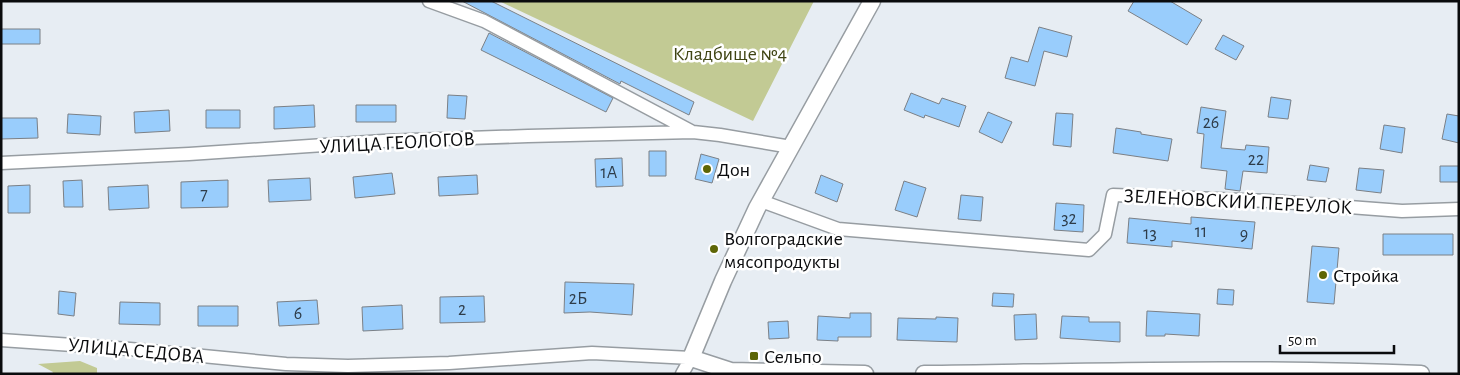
<svg xmlns="http://www.w3.org/2000/svg" width="1460" height="375" font-family="'Alegreya Sans',sans-serif">
<style>
.green{fill:#c2ca94}
.building{fill:#99cdfc;stroke:#7b8086}
.lines{fill:none;stroke-linecap:round;stroke-linejoin:round}
.minor-casing{stroke:#979da2;stroke-width:15}
.tertiary-casing{stroke:#979da2;stroke-width:19}
.minor{stroke:#fff;stroke-width:12}
.tertiary{stroke:#fff;stroke-width:16}
.poi-dot{fill:#5e6606;stroke:#fff;stroke-width:2}
.labels{text-anchor:middle;stroke-width:5;stroke-linejoin:round;paint-order:stroke}
.number-label{font-size:18px;fill:#2e3c49}
.park-label{font-size:20px;fill:#3f4413;stroke:#fff}
.street-label{font-size:20px;fill:#0a0b0d;stroke:#fff}
.poi-label{font-size:20px;fill:#0a0b0d;stroke:#fff;text-anchor:start}
</style>
<rect width="100%" height="100%" fill="#e7edf3"/>
<path class="green" d="M499,1h315l-61,120z
M80,361l17,7v6h-45l1,-2 -15,-8z"/>
<path class="building" d="M462,1h29l203,101 -5,13 -68,-34 -1,3z
M1134,1h36l32,19 -15,25 -59,-34z
M1039,27l33,9 -5,21 -23,-6 -9,35 -30,-8 6,-21 17,5z
M1,29h39v15h-39z
M489,33l124,65 -7,14 -125,-62z
M1223,35l21,11 -8,14 -21,-11z
M911,93l28,11 3,-6 24,8 -7,21 -34,-12 -1,3 -20,-8z
M448,95l19,1 -2,23 -18,-1z
M1271,97l20,3 -3,19 -20,-2z
M314,105l1,22 -41,2v-22z
M356,105h40v17h-40z
M1201,107l25,4 -5,37 24,2 1,-5 23,2 -2,26 -24,-2 -3,20 -15,-2 2,-18 -26,-3 3,-34 -7,-1z
M169,110l1,21 -35,2 -1,-21z
M206,110h34v18h-34z
M988,112l24,10 -10,21 -23,-11z
M1056,113l17,1 -2,33 -18,-2z
M68,114l33,2 -1,19 -33,-2z
M1447,114l12,2v27l-17,-4z
M1,118h36l1,20 -37,1z
M1384,125l21,3 -3,25 -22,-4z
M1116,128l25,4v2l31,5 -4,22 -55,-8z
M649,151h17v25h-17z
M701,154l18,5 -7,24 -17,-4z
M622,158l1,28 -27,1 -1,-28z
M1310,165l19,3 -3,14 -19,-2z
M1440,166h19v16h-19z
M1359,168l25,2 -3,23 -25,-3z
M392,173l3,21 -40,4 -2,-21z
M477,175l1,19 -39,2 -1,-19z
M821,175l22,9 -6,18 -22,-9z
M310,178l1,22 -42,2 -1,-22z
M82,180l1,27h-19l-1,-26z
M228,180v27l-47,1v-26z
M904,181l22,7 -9,29 -22,-7z
M30,185v28h-22v-27z
M148,185l1,23 -40,2 -1,-23z
M961,195l22,2 -2,24 -23,-2z
M1056,203l28,2 -1,27 -29,-2z
M1191,217l64,5 -3,27 -80,-8v6l-45,-4 2,-25 62,6z
M1383,234h70v21h-70z
M1312,246l27,2 -5,56 -27,-2z
M565,282l69,2 -2,31 -42,-3 -26,1z
M1218,289l16,1 -1,15 -16,-1z
M59,291l17,2 -2,23 -16,-2z
M993,293l21,1 -1,13 -21,-1z
M484,296l1,26 -45,1v-26z
M317,300l2,24 -40,2 -2,-24z
M120,302l40,1v22l-41,-1z
M402,305l1,24 -40,2 -1,-24z
M198,306h40v20h-40z
M1147,311l53,3 -1,22 -34,-2v2h-19z
M850,313h21v24h-33v4l-21,-1 1,-24 32,2z
M1036,314l1,25 -22,1 -1,-25z
M1062,316l27,1v5h31v20l-60,-4z
M936,317l22,1 -1,24 -60,-2 1,-22 38,1z
M788,321l1,17 -20,1 -1,-17z"/>
<g class="lines">
<defs>
<path id="minor" d="M429,1l55,20 207,110
M1,163l188,-9 194,-13 145,-5 165,-4 27,3 71,12
M761,201l77,28 251,21 16,-16 8,-39 156,6 133,10 57,-2
M1,340l129,9 156,15 62,2 101,-3 143,-10 99,5 -9,16"/>
<path id="tertiary" d="M865,374l-134,-3 -40,-13 32,-77 34,-73 115,-207
M924,374c166,-2 331,-7 497,0"/>
</defs>
<use href="#minor" class="minor-casing"/>
<use href="#tertiary" class="tertiary-casing"/>
<use href="#minor" class="minor"/>
<use href="#tertiary" class="tertiary"/>
</g>
<g class="poi-dot">
<circle cx="707" cy="169" r="5"/>
<circle cx="714" cy="249" r="5"/>
<circle cx="1323" cy="275" r="5"/>
<rect x="749" y="351" width="10" height="10" rx="2.5"/>
</g>
<g class="labels">
<g class="number-label">
<text x="1211" y="128">26</text>
<text x="1256" y="165">22</text>
<text x="609" y="178">1А</text>
<text x="204" y="200">7</text>
<text x="1069" y="224">32</text>
<text x="1201" y="237">11</text>
<text x="1150" y="239">13</text>
<text x="1244" y="240">9</text>
<text x="578" y="304">2Б</text>
<text x="462" y="315">2</text>
<text x="298" y="319">6</text>
</g>
<g class="park-label">
<text x="730" y="60">Кладбище №4</text>
</g>
<g class="street-label">
<text transform="translate(397 142) rotate(-3)" y="7">УЛИЦА ГЕОЛОГОВ</text>
<text transform="translate(1238 201) rotate(3)" y="7">ЗЕЛЕНОВСКИЙ ПЕРЕУЛОК</text>
<text transform="translate(136 350) rotate(5)" y="7">УЛИЦА СЕДОВА</text>
</g>
<g class="poi-label">
<text x="717" y="176">Дон</text>
<text x="724" y="245">Волгоградские<tspan x="724" dy="23">мясопродукты</tspan></text>
<text x="1333" y="282">Стройка</text>
<text x="764" y="363">Сельпо</text>
</g>
</g>
<rect width="1460" height="375" fill="none" stroke="#0a0b0d" stroke-width="5"/>
<path d="M1280 345v8h114v-8" fill="none" stroke="#0a0b0d" stroke-width="2.5"/>
<text x="1288" y="345" font-size="15" fill="#0a0b0d" stroke="#ffffff" stroke-width="4" paint-order="stroke">50 m</text>
</svg>
